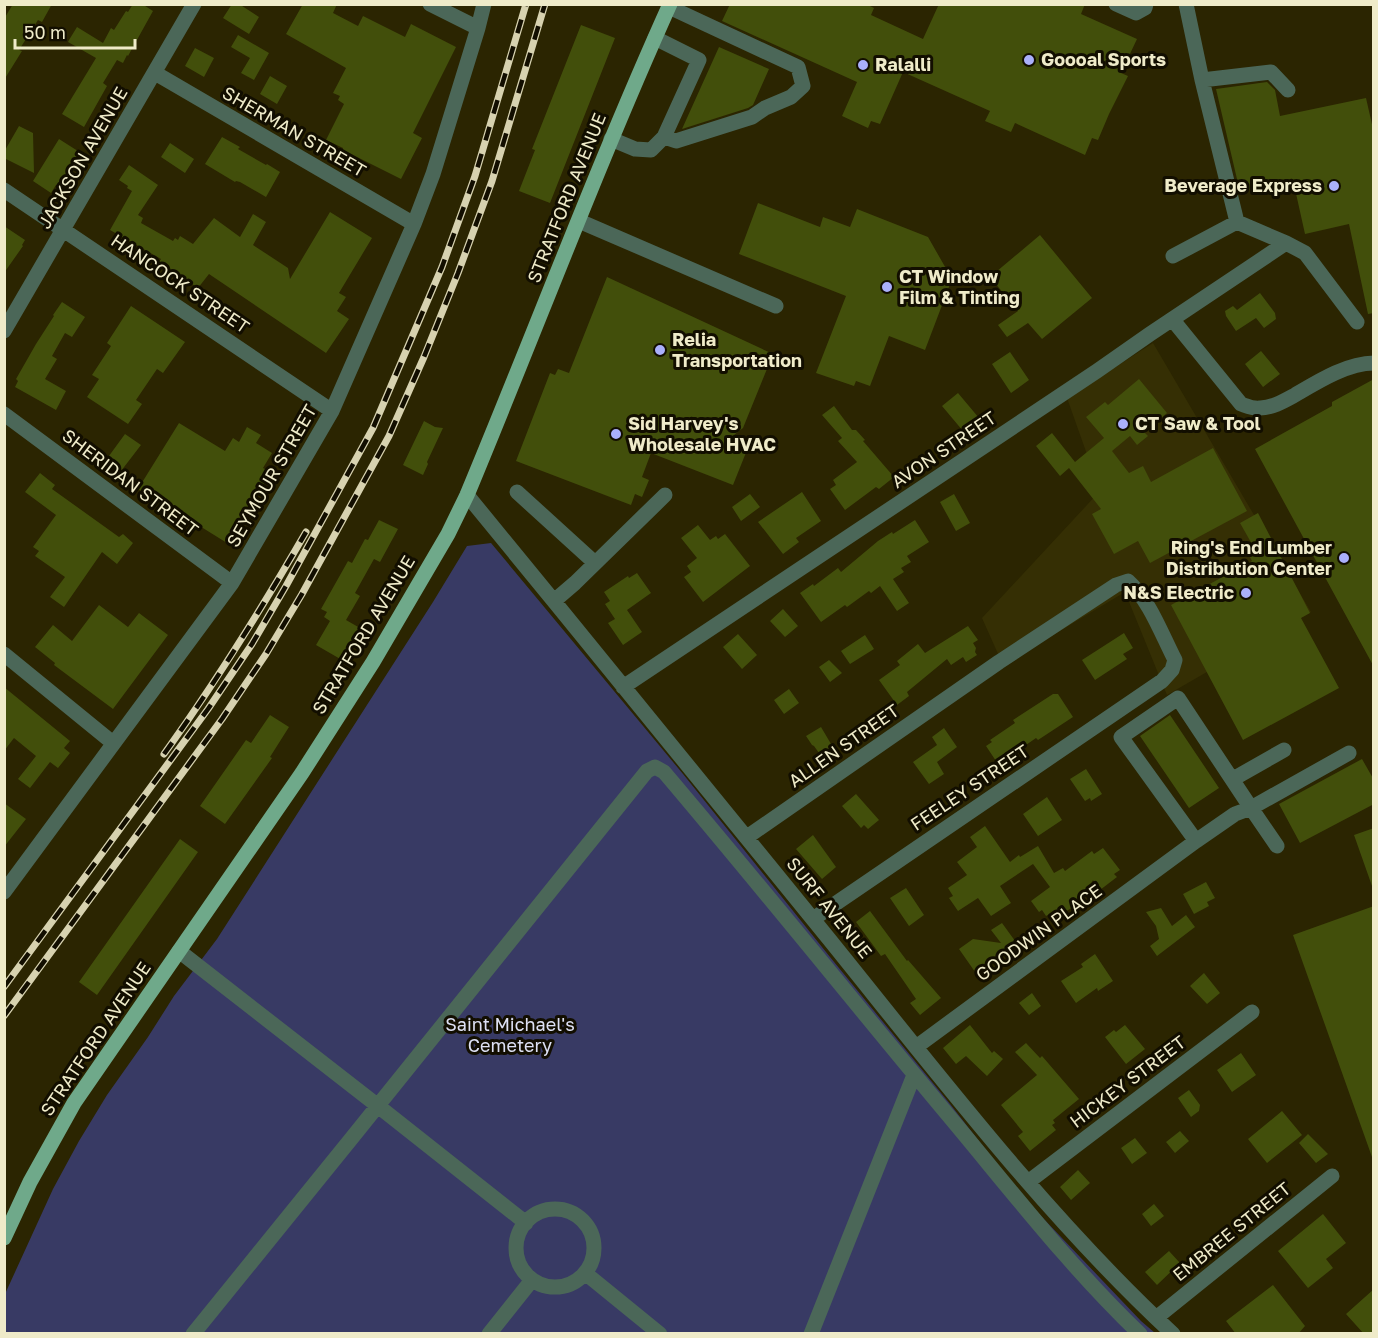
<svg xmlns="http://www.w3.org/2000/svg" width="1378" height="1338" font-family="'Golos Text',sans-serif">
<style>
.built{fill:#352f04}
.green{fill:#383a64}
.building{fill:#424f0b}
.lines{fill:none;stroke-linecap:round;stroke-linejoin:round}
.minor{stroke:#4b6758;stroke-width:15}
.major{stroke:#6fa98a;stroke-width:15}
.rail-casing{stroke:#d7d2b0;stroke-width:7}
.rail{stroke:#120e00;stroke-width:4.5;stroke-dasharray:14;stroke-linecap:butt}
.poi-dot{fill:#aab0fb;stroke:#120e00;stroke-width:2}
.labels{text-anchor:middle;stroke-width:6;stroke-linejoin:round;paint-order:stroke}
.poi-label{font-size:18px;font-weight:bold;fill:#efebc9;stroke:#120e00;text-anchor:start}
.street-label{font-size:18px;fill:#efebc9;stroke:#120e00}
.park-label{font-size:18px;fill:#dee1f4;stroke:#120e00}
</style>
<rect width="100%" height="100%" fill="#2b2501"/>
<path class="built" d="M1153,343l158,269 -144,83 -42,-103 -122,73 -21,-47 118,-127 -33,-93z"/>
<path class="green" d="M491,543l192,231 147,183 120,147 71,91 120,126 14,12 -1150,1v-40l48,-105 26,-48 28,-46 41,-58 26,-41 43,-57 216,-337 34,-56z"/>
<path class="building" d="M13,4h39l-10,18 -4,-2 -19,30 3,1 -18,29v-61z
M133,4h9l11,7 -25,45 -1,-1 -4,8 -6,-3 -14,23 4,3 -23,41 -22,-13 34,-56 -28,-16 1,-2 8,-13 26,16 8,-15 3,2 12,-19 2,1z
M232,4h7l20,13 -10,17 -26,-16z
M303,4h34l-4,9 25,13 5,-10 42,21 6,-13 45,23 -43,86 9,5 -21,41 -58,-29v-2l-17,-8 18,-36 -6,-4 2,-4 -7,-3 13,-25 -60,-34z
M730,4h136l8,4 -3,7 52,24 16,-35h146l-4,10 56,25 -16,34 7,3 -19,38 -11,26 -6,-2 -7,17 -70,-32 -4,9 -26,-11 5,-10 -87,-39 -23,52 -9,-3 -3,7 -26,-12 15,-34 -135,-61z
M581,25l34,13 -65,165 -31,-12 16,-41 -3,-1z
M238,35l31,18 -15,27 -13,-7 9,-15 -19,-11z
M719,47l50,22 -16,36 -5,3 -66,21z
M195,48l19,10 -10,19 -19,-11z
M270,76l17,10 -10,18 -17,-10z
M1267,82l8,8 5,26 86,-18 8,35v180l-6,1 -19,-90 -44,10 -12,-54 -53,12 -24,-103z
M19,126l14,7 1,40 -30,-15v-6z
M222,137l18,10 -2,2 28,16 1,-1 13,8 -14,25 -26,-15 -4,-1 -1,1 -30,-18z
M59,139l22,14 -21,34 -4,-2 -5,8 -18,-12z
M170,143l24,16 -9,14 -24,-16z
M129,165l29,20 -20,30 5,3 -2,5 32,18 2,-3 3,2 2,-4 13,8 21,-26 26,19 13,-23 13,8 -13,23 35,23 2,11 40,-67 42,26 -33,55 7,4 -9,14 12,8 -23,34 -117,-79 -11,14 -39,-26 2,-3 -51,-29 22,-39 -5,-3 1,-2 -9,-6z
M758,203l62,24 3,-10 27,10 7,-18 71,28 24,42 -27,71 -36,-14 -19,50 -14,-5 -2,5 -38,-13 30,-77 -107,-42z
M4,226l21,14 -3,5 1,1 -19,27z
M1040,235l52,63 -50,41 -14,-16 -21,14 -9,-12 20,-14 -28,-34z
M607,277l166,77 -30,74 -18,14 22,8 -14,35 -82,-32 -9,24 7,3 -7,17 -7,-3 -4,11 -115,-44 34,-88 5,2 3,-6 11,4z
M1260,293l15,20 1,6 -12,9 -8,-10 -20,13 -10,-15 -1,-5 8,-5 4,4z
M62,302l23,15 -13,20 -7,-4 -13,23 5,3 -12,20 21,12 -10,19 -41,-23 3,-6 -2,-2 20,-35 18,-28 -1,-1z
M131,306l54,36 -22,31 -6,-4 -21,31 6,4 -14,20 -41,-27 12,-18 -7,-4 19,-29 -4,-3z
M1261,351l19,23 -17,13 -18,-23z
M1010,352l19,28 -18,13 -19,-29z
M1139,379l28,34 -23,19 4,4 -11,9 -7,-9 -18,15 17,22 14,-7 8,16 62,-34 34,63 -97,52 -12,-22 -24,13 -22,-40 9,-5 -32,-41 -9,8 -24,-30 16,-13 23,29 29,-24 -18,-21 19,-15 3,3z
M1374,379v288l-119,-218 77,-43v-4z
M958,393l21,25 -16,13 -21,-25z
M834,406l18,24h4l9,10 -2,1 31,36 -15,12 -3,-2 -31,23 -15,-21 6,-4 -3,-5 24,-18 -19,-21 4,-3 -20,-23z
M424,421l11,6 8,1 -16,34 1,2 -5,11 -20,-10z
M179,423l46,28 8,-13 6,4 8,-15 14,8 -5,8 16,10 -9,15 8,4 -44,71 -37,-23 -6,8 -12,-8 5,-7 -39,-24z
M125,434l16,11 -20,26 -15,-11z
M40,473l15,12 -3,4 67,48 4,-3 10,9 -16,21 -15,-12 -38,55 -14,-10 15,-20 -30,-21 4,-5 -6,-4 23,-32 -31,-23z
M802,492l19,29 -25,17 3,4 -16,12 -25,-32z
M750,494l10,13 -19,14 -9,-14z
M954,494l16,29 -14,8 -16,-29z
M1258,513l52,100 -9,5 38,70 -96,52 -72,-135 81,-44 -2,-4 7,-4 -17,-30z
M379,520l19,9 -18,33 -6,-3 -19,34 5,3 -14,24 14,8 -18,32 -26,-15 14,-24 -6,-4 3,-5 -6,-3 27,-48 4,2 13,-24 3,1z
M915,520l14,22 -22,14 4,6 -10,6 3,4 -11,7 16,24 -12,8 -17,-25 -9,7 -2,-2 -22,16 -2,-2 -24,17 -21,-29 13,-9 1,2 24,-18 3,4 37,-31 14,-9 1,2z
M698,525l12,15 6,-4 2,3 7,-5 25,32 -47,36 -19,-25 7,-5 -4,-6 10,-8 -16,-20z
M637,573l14,20 -24,17 15,22 -19,13 -15,-22 7,-4 -10,-15 5,-3 -6,-9 24,-16 1,2z
M99,605l29,22 11,-14 29,22 -55,74 -59,-44 1,-2 -20,-16 18,-22 19,16z
M783,609l15,17 -13,11 -15,-16z
M968,626l10,14 -5,3 3,5 -1,4 2,3 -11,7 -3,-5 -12,8 -4,-6 -40,33 2,4 -12,9 -18,-25 21,-15 -3,-4 21,-17 7,9z
M1124,633l9,15 -10,6 4,5 -32,21 -13,-20z
M738,634l19,21 -15,14 -19,-22z
M865,635l9,14 -24,15 -9,-13z
M829,660l13,13 -12,9 -11,-15z
M4,687l66,54 -6,7 6,5 -12,15 -8,-6 -20,26 -12,-9 18,-23 -22,-18 -10,13z
M789,689l10,14 -15,11 -10,-14z
M1053,694h5l15,23 -35,23 -2,-2 -27,19 2,3 -11,7 -14,-21 6,-4 -2,-2 25,-17 -2,-3z
M270,715l19,12 -19,30 2,1 -47,66 -25,-18 46,-66 5,3z
M1170,715l49,73 -30,20 -49,-72z
M821,727l13,22 -12,7 -1,-3h-2l-5,-7 -2,-1 -6,-9z
M944,728l13,19 -20,15 7,12 -15,10 -16,-22 24,-17 -5,-8z
M1362,759l12,21v24l-74,39 -21,-39z
M1086,769l16,25 -11,7 -1,-3 -5,3 -15,-22z
M856,794l23,26 -11,9 -4,-4 -3,3 -19,-22z
M1047,797l15,23 -24,16 -15,-22z
M4,803l22,16 -22,28z
M985,826l25,36 9,-7 1,2 18,-11 16,27 9,-5 2,3 27,-20 2,3 9,-6 17,22 -6,4 3,3 -17,13 -7,-10 -13,23 -27,16 -3,-5 -4,2 -4,-6 -3,2 -8,-11 19,-14 -17,-23 -33,22 11,17 -20,13 -13,-18 -20,13 -9,-13 4,-2 -5,-8 19,-13 -10,-13 20,-15 -7,-10z
M1374,828v58h-2l-18,-51z
M813,835l23,32 -14,12 -26,-30z
M180,839l18,13 -101,143 -18,-13z
M1206,882l9,16 -8,4 2,4 -15,8 -11,-20z
M906,888l18,27 -15,11 -19,-28z
M1374,906v251h-2l-79,-222z
M1161,908l11,18 14,-11 9,12 -38,29 -7,-10 9,-7 -3,-13 -10,-14z
M870,911l37,50 1,-1 33,38 -21,17 -10,-12 6,-4 -31,-45 -4,2 -25,-34z
M1002,923l16,22 -27,19 3,3 -4,2 1,3 -11,7 -21,-30 14,-10 28,4 -10,-13z
M1095,954l18,27 -15,10 -1,-3 -21,15 -15,-22 22,-14 -2,-3z
M1204,973l16,20 -13,11 -17,-18z
M1032,993l9,13 -12,9 -10,-12z
M970,1025l22,28 2,-2 9,8 -16,17 -21,-20 -10,8 -13,-16z
M1125,1025l20,24 -19,15 -21,-27 9,-7 2,2z
M1026,1043l14,15 2,-2 37,43 -26,21 2,3 -3,2 4,5 -26,21 -12,-15 5,-4 -22,-27 36,-30 -22,-23z
M1241,1053l15,22 -24,17 -15,-22z
M1189,1090l11,15 -1,6 -8,6 -13,-19z
M1282,1111l20,24 -35,28 -19,-24z
M1180,1131l9,10 -14,12 -9,-11z
M1308,1134l20,20 -12,9 -17,-20z
M1135,1138l12,15 -15,11 -11,-16z
M1078,1170l12,13 -19,17 -11,-13z
M1154,1204l10,12 -13,10 -9,-12z
M1323,1214l23,29 -20,16 7,9 -25,20 -30,-37z
M1169,1251l11,12 -23,22 -12,-13z
M1273,1285l32,41 -7,8h-62l-10,-13z
M1374,1289v45h-10l-18,-20z"/>
<g class="lines">
<path class="minor" d="M430,4l48,24
M1116,4l20,9 9,-5 1,-4
M1186,4l16,76 69,-8 17,18
M155,73l259,151
M1202,80l35,142
M664,137l12,4 76,-24 13,-9 26,-11 12,-11 -5,-19 -129,-60
M611,139l24,10 16,1 13,-13 35,-77 -44,-22
M4,190l328,221
M579,221l197,85
M1173,256l64,-34 49,21 19,10 52,69
M1172,319l69,85c6,2 12,5 19,4 12,0 24,-7 35,-13 22,-13 52,-32 79,-32
M4,331l190,-327
M4,414l228,169
M517,492l78,71
M467,495c121,148 243,296 362,444 109,135 216,276 344,395
M554,601l21,-18 90,-88
M4,654l109,89
M623,687l474,-316 53,-37 136,-91
M1233,779l51,-29
M747,837l252,-175 117,-77 12,-4c22,20 33,52 47,79l-3,10 -10,11 -349,238
M1196,841l-75,-104 57,-39 73,110 98,-55
M4,892l228,-309 100,-172 82,-187 19,-50 45,-146 6,-24
M179,951l199,155 148,117
M916,1047l280,-206 39,-27 16,-6 26,38
M1028,1182l224,-170
M516 1248a39 39 0 1 1 78 0a39 39 0 1 1-78 0Z
M585,1273l75,61
M1156,1318l176,-142
M193,1334l158,-195 296,-368 8,-4 9,5c96,113 189,229 284,343 62,74 122,152 192,219
M489,1334l43,-54
M811,1334l103,-259"/>
<path class="major" d="M4,1238l26,-56 44,-79 228,-330 71,-111 75,-128 19,-39c68,-163 130,-329 203,-491"/>
<defs>
<path id="rail" d="M164,754c52,-72 98,-146 142,-222
M4,987l204,-278 44,-65 34,-58 87,-158 69,-161 33,-91 51,-172
M4,1016l218,-297 44,-65 36,-60 87,-158 35,-79 34,-84 34,-92 53,-177"/>
</defs>
<use href="#rail" class="rail-casing"/>
<use href="#rail" class="rail"/>
</g>
<g class="poi-dot">
<circle cx="1029" cy="60" r="6"/>
<circle cx="863" cy="65" r="6"/>
<circle cx="1334" cy="186" r="6"/>
<circle cx="887" cy="287" r="6"/>
<circle cx="660" cy="350" r="6"/>
<circle cx="1123" cy="424" r="6"/>
<circle cx="616" cy="434" r="6"/>
<circle cx="1344" cy="558" r="6"/>
<circle cx="1246" cy="593" r="6"/>
</g>
<g class="labels">
<g class="poi-label">
<text x="1041" y="66">Goooal Sports</text>
<text x="875" y="71">Ralalli</text>
<text x="1322" y="192" text-anchor="end">Beverage Express</text>
<text x="899" y="283">CT Window<tspan x="899" dy="21">Film &amp; Tinting</tspan></text>
<text x="672" y="346">Relia<tspan x="672" dy="21">Transportation</tspan></text>
<text x="628" y="430">Sid Harvey's<tspan x="628" dy="21">Wholesale HVAC</tspan></text>
<text x="1135" y="430">CT Saw &amp; Tool</text>
<text x="1332" y="554" text-anchor="end">Ring's End Lumber<tspan x="1332" dy="21">Distribution Center</tspan></text>
<text x="1234" y="599" text-anchor="end">N&amp;S Electric</text>
</g>
<g class="street-label">
<text transform="translate(294 132) rotate(30)" y="6">SHERMAN STREET</text>
<text transform="translate(83 158) rotate(-60)" y="6">JACKSON AVENUE</text>
<text transform="translate(567 198) rotate(-68)" y="6">STRATFORD AVENUE</text>
<text transform="translate(180 284) rotate(34)" y="6">HANCOCK STREET</text>
<text transform="translate(944 450) rotate(-34)" y="6">AVON STREET</text>
<text transform="translate(272 476) rotate(-60)" y="6">SEYMOUR STREET</text>
<text transform="translate(130 483) rotate(37)" y="6">SHERIDAN STREET</text>
<text transform="translate(364 635) rotate(-59)" y="6">STRATFORD AVENUE</text>
<text transform="translate(844 746) rotate(-35)" y="6">ALLEN STREET</text>
<text transform="translate(970 788) rotate(-34)" y="6">FEELEY STREET</text>
<text transform="translate(829 908) rotate(51)" y="6">SURF AVENUE</text>
<text transform="translate(1039 933) rotate(-36)" y="6">GOODWIN PLACE</text>
<text transform="translate(96 1039) rotate(-56)" y="6">STRATFORD AVENUE</text>
<text transform="translate(1128 1082) rotate(-37)" y="6">HICKEY STREET</text>
<text transform="translate(1232 1232) rotate(-39)" y="6">EMBREE STREET</text>
</g>
<g class="park-label">
<text x="510" y="1031">Saint Michael's<tspan x="510" dy="21">Cemetery</tspan></text>
</g>
</g>
<rect width="1378" height="1338" fill="none" stroke="#efebc9" stroke-width="12"/>
<path d="M15 39v9h120v-9" fill="none" stroke="#efebc9" stroke-width="3"/>
<text x="24" y="39" font-size="18" fill="#efebc9" stroke="#120e00" stroke-width="4.5" paint-order="stroke">50 m</text>
</svg>
